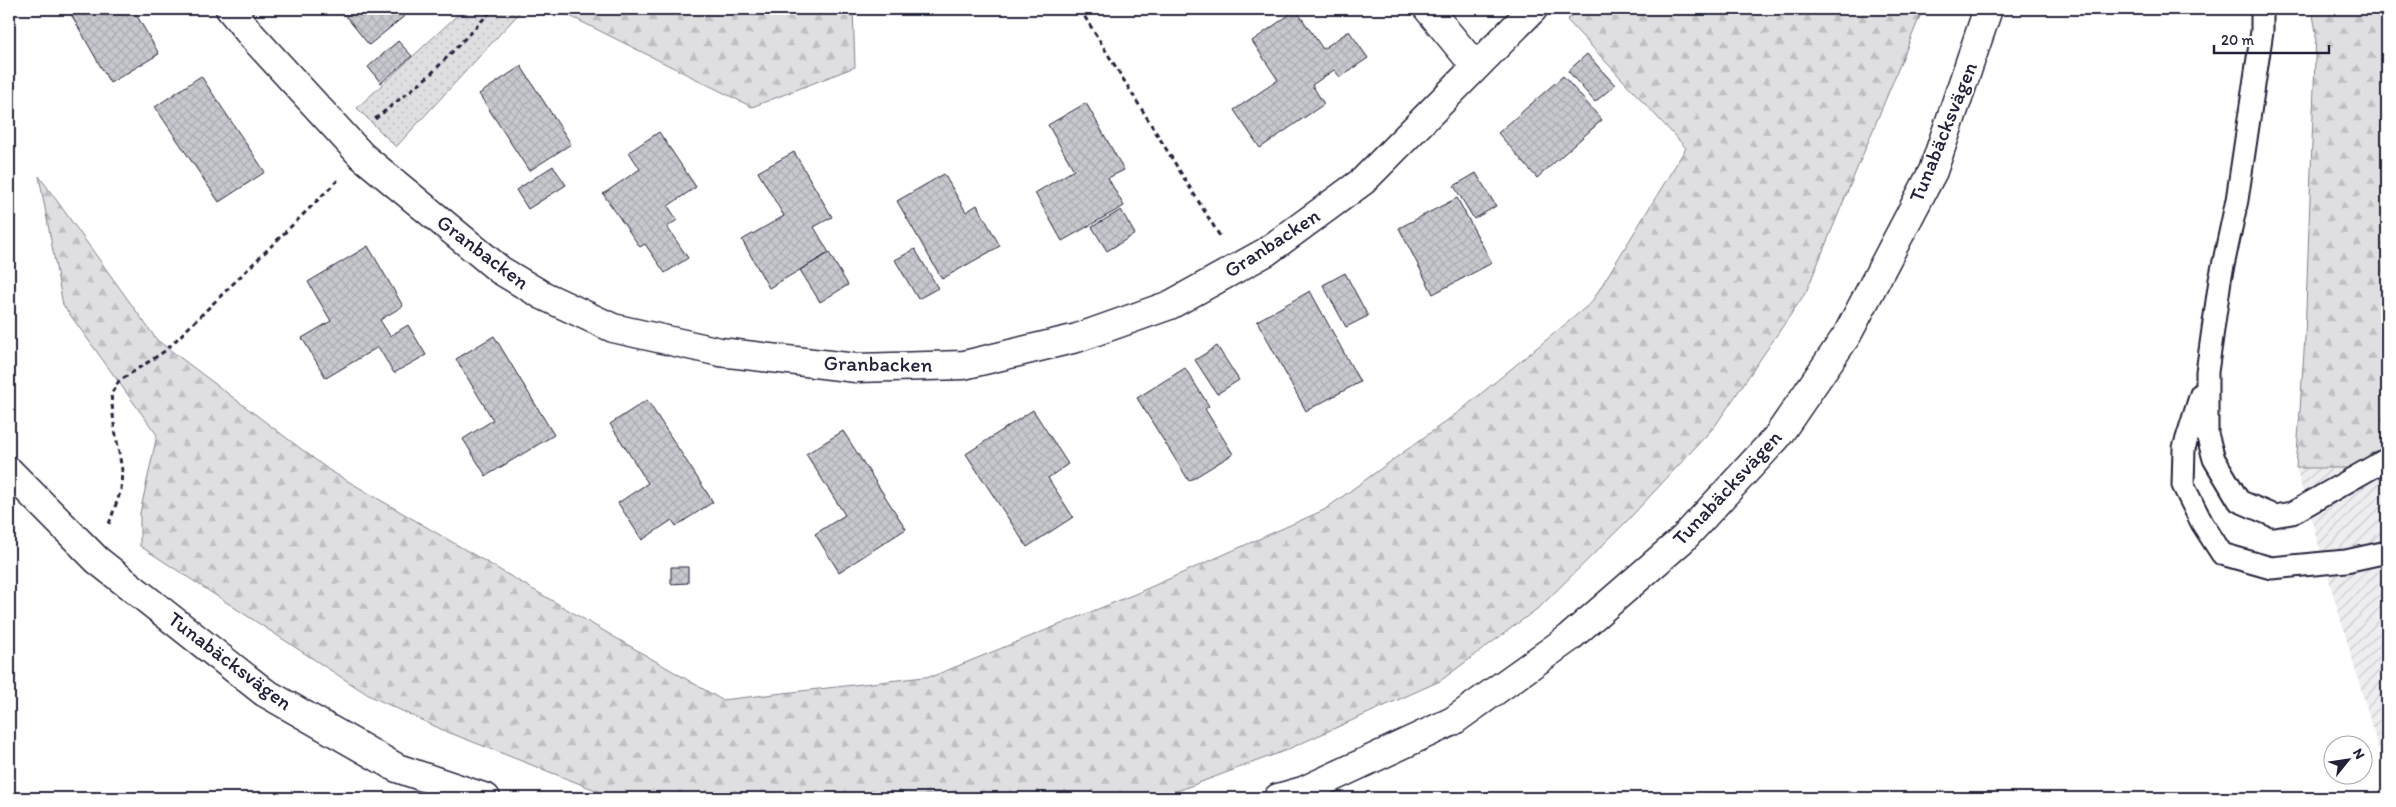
<svg xmlns="http://www.w3.org/2000/svg" width="2396" height="807" font-family="Itim,sans-serif">
<style>
.industrial{fill:url(#industrial-furrows)}
.grass{fill:url(#grass-dots);stroke:#80808e}
.forest{fill:url(#forest-firs);stroke:#80808e}
.building{fill:url(#building-cross-hatch);stroke:#22223b}
.lines{fill:none;stroke-linecap:round;stroke-linejoin:round}
.lane-casing{stroke:#22223b;stroke-width:25}
.street-casing{stroke:#22223b;stroke-width:31}
.secondary-casing{stroke:#22223b;stroke-width:31}
.path{stroke:#22223b;stroke-width:3;stroke-dasharray:5 4;stroke-linecap:butt}
.lane{stroke:#fff;stroke-width:21}
.street{stroke:#fff;stroke-width:28}
.secondary{stroke:#fff;stroke-width:28}
.labels{text-anchor:middle;stroke-width:4;stroke-linejoin:round;paint-order:stroke}
.street-label{font-size:21px;fill:#22223b;stroke:#fff}
</style>
<defs>
<pattern id="industrial-furrows" width="10" height="10" patternUnits="userSpaceOnUse" patternTransform="scale(1.25)"><rect width="10" height="10" fill="#eeeef1"/><path d="M-1 1l2-2M0 10L10 0M9 11l2-2" fill="none" stroke="#ccccd0"/></pattern>
<pattern id="grass-dots" width="8" height="8" patternUnits="userSpaceOnUse" patternTransform="scale(1.25)"><rect width="8" height="8" fill="#dfdfe2"/><path d="M2 2h.1M6 6h.1" fill="none" stroke="#bfbfc3" stroke-width="1.8" stroke-linecap="round"/></pattern>
<pattern id="forest-firs" width="22" height="20" patternUnits="userSpaceOnUse" patternTransform="scale(1.25)"><rect width="22" height="20" fill="#dfdfe2"/><path d="M5 1l3.5 6h-7zM16 11l3.5 6h-7z" fill="#bfbfc3"/></pattern>
<pattern id="building-cross-hatch" width="8" height="8" patternUnits="userSpaceOnUse" patternTransform="scale(1.25)"><rect width="8" height="8" fill="#c8c8cf"/><path d="M0 0l8 8M0 8l8-8" fill="none" stroke="#acacb3"/></pattern>
</defs>
<rect width="100%" height="100%" fill="#fff"/>
<filter id="ink" filterUnits="userSpaceOnUse"><feTurbulence type="fractalNoise" baseFrequency=".02" numOctaves="2"/><feDisplacementMap in="SourceGraphic" scale="10" xChannelSelector="R" yChannelSelector="G"/><feConvolveMatrix kernelMatrix="1 2 1 2 8 2 1 2 1" color-interpolation-filters="sRGB"/></filter>
<g filter="url(#ink)">
<path class="industrial" d="M2296,468h91v309z"/>
<path class="grass" d="M464,9h59l-127,138 -39,-39z"/>
<path class="forest" d="M556,9h297l2,58 -103,40z
M1579,9h344l-117,283 -91,134 -88,95 -86,85 -101,75 -156,70 -123,46 -545,1 -171,-67 -75,-35 -230,-150v-33l17,-78 -94,-130 -24,-129 118,164 172,130 393,230 211,-24 202,-82 189,-84 136,-99 131,-108 95,-155 -119,-128z
M2312,9h75v459h-91l9,-131 11,-305z"/>
<path class="building" d="M68,9h65l26,45 -49,29z
M340,9h73l-44,36z
M1296,10l27,39 26,-18 19,27 -28,19 -6,-7 -22,15 12,19 -64,44 -26,-38 44,-30 -26,-39z
M398,41l14,15 -31,27 -13,-16z
M1587,54l28,31 -20,17 -27,-31z
M521,66l50,78 -42,27 -50,-77z
M201,76l64,96 -46,30 -64,-95z
M1563,76l39,44 -65,58 -39,-45z
M1086,103l38,67 -16,8 16,28 -62,35 -27,-48 39,-23 -26,-45z
M659,132l37,55 -28,19 9,14 -10,7 21,31 -23,15 -20,-29 -5,3 -37,-53 37,-25 -11,-17z
M794,152l38,65 -18,10 15,26 -60,35 -27,-48 42,-24 -26,-44z
M553,166l13,19 -38,24 -12,-19z
M1476,173l20,33 -22,13 -20,-33z
M944,174l22,38 11,-7 23,41 -58,33 -45,-78z
M1457,198l35,65 -59,31 -34,-66z
M1121,210l14,24 -28,17 -15,-24z
M368,246l35,60 -23,14 10,16 18,-11 18,30 -32,18 -16,-26 -52,31 -24,-40 29,-17 -23,-39z
M915,249l23,39 -20,11 -23,-39z
M829,253l19,32 -28,17 -20,-32z
M1345,273l23,43 -22,11 -23,-42z
M1310,291l50,91 -54,29 -49,-90z
M494,336l60,99 -68,41 -23,-37 30,-19 -37,-61z
M1217,346l22,34 -22,14 -22,-34z
M1185,368l24,38 -4,3 28,45 -44,27 -52,-83z
M647,400l66,102 -37,24 -4,-6 -30,20 -24,-37 30,-20 -38,-59z
M1033,410l35,54 -20,14 25,39 -46,30 -61,-93z
M843,431l63,98 -67,43 -24,-38 30,-19 -39,-61z
M671,567h17v16l-17,1z"/>
<g class="lines">
<defs>
<path id="lane" d="M2262,9v22l-25,169 -17,80 -13,92v62l7,25 25,42 35,15 18,-3 95,-54
M2201,394l-17,54 -1,37 19,38 20,31 49,14 75,-7 41,-9"/>
<path id="street" d="M230,9l22,27 110,120 138,114 42,25 71,33 107,24 136,16 108,-3 113,-27 93,-33 96,-53 97,-71 170,-172
M1428,9l47,57"/>
<path id="secondary" d="M9,471l88,89 167,132 133,76 89,30
M1278,798l25,-7 150,-70 116,-83 114,-99 94,-102 70,-102 86,-164 55,-162"/>
</defs>
<use href="#lane" class="lane-casing"/>
<use href="#street" class="street-casing"/>
<use href="#secondary" class="secondary-casing"/>
<path class="path" d="M1080,9l141,229
M375,119l56,-45 62,-65
M109,524l12,-34 1,-20 -8,-46 -3,-30 8,-13 46,-30 173,-171"/>
<use href="#lane" class="lane"/>
<use href="#street" class="street"/>
<use href="#secondary" class="secondary"/>
</g>
</g>
<g class="labels">
<g class="street-label">
<text transform="translate(1943 132) rotate(-68)" y="7">Tunabäcksvägen</text>
<text transform="translate(1272 243) rotate(-33)" y="7">Granbacken</text>
<text transform="translate(483 252) rotate(37)" y="7">Granbacken</text>
<text transform="translate(878 364) rotate(1)" y="7">Granbacken</text>
<text transform="translate(1727 488) rotate(-47)" y="7">Tunabäcksvägen</text>
<text transform="translate(230 661) rotate(37)" y="7">Tunabäcksvägen</text>
</g>
</g>
<rect width="2396" height="807" fill="none" stroke="#fff" stroke-width="30"/>
<rect x="15" y="15" width="2366" height="777" fill="none" stroke="#22223b" stroke-width="2" filter="url(#ink)"/>
<g transform="translate(2348 760) rotate(60)"><circle r="24" fill="#ffffff" stroke="#a7a7b1"/>
<path d="M0-4L9 19L0 12L-9 19Z" fill="#22223b"/>
<text y="-8" font-size="14" font-weight="bold" text-anchor="middle" fill="#22223b">N</text>
</g>
<path d="M2214 45v8h115v-8" fill="none" stroke="#22223b" stroke-width="2.5"/>
<text x="2221" y="45" font-size="15" fill="#22223b" stroke="#ffffff" stroke-width="4" paint-order="stroke">20 m</text>
</svg>
